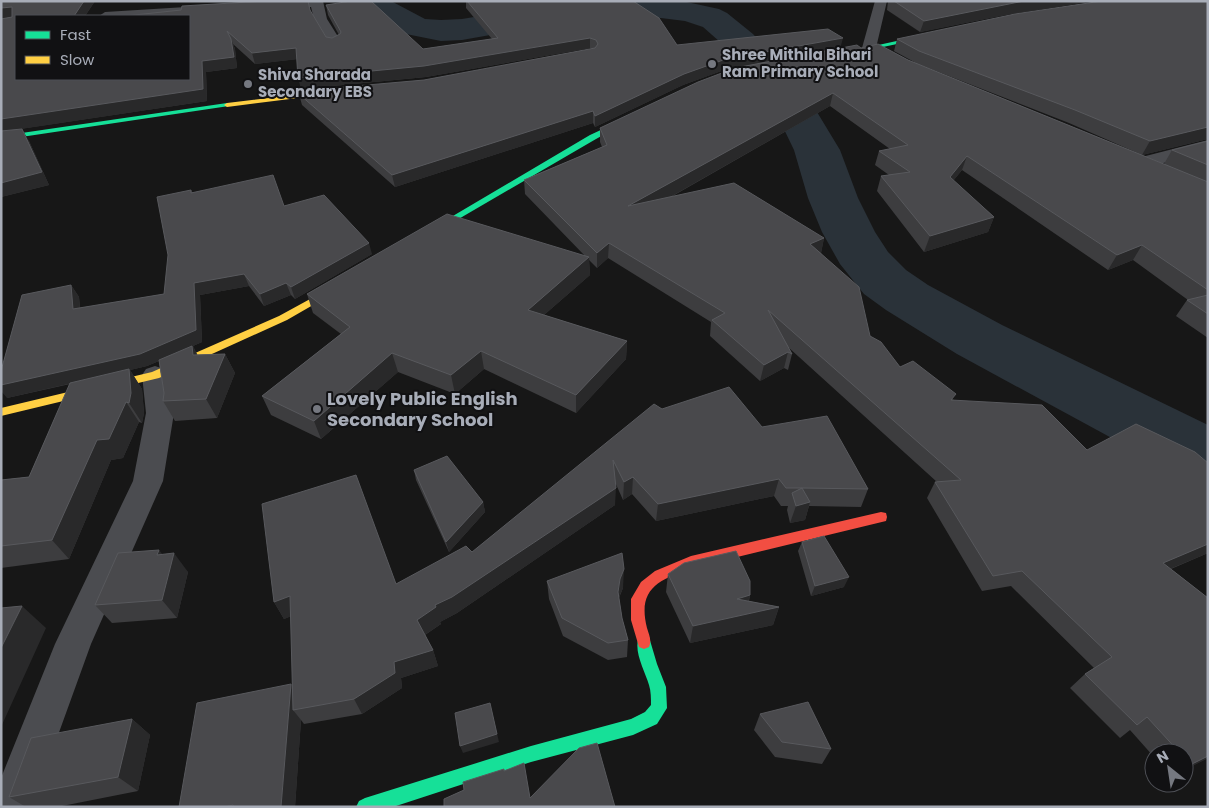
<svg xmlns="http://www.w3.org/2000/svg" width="1209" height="808" font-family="Poppins,sans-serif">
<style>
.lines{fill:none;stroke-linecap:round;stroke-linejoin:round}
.river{fill:#2a3239;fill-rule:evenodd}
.street{fill:#4b4c50;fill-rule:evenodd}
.fast{fill:#16e098;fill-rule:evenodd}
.slow{fill:#ffcf43;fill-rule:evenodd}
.jam{fill:#f24e42;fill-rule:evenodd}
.wall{fill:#3d3d3f}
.shaded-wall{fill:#29292a}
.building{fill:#49494c;stroke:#58595d}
.poi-dot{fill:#757880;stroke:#111113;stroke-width:2}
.labels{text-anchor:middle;stroke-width:4;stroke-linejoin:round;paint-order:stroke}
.far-poi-label{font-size:15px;font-weight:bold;fill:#a8adb8;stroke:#111113;text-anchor:start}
.poi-label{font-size:18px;font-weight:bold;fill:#a8adb8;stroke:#111113;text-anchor:start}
</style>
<rect width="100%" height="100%" fill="#171717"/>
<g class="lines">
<path class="river" d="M349,1h42l34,18 16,1 21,-1 65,-11 59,-7h96l37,8 8,4 26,21 42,49 22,29 23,38 18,48 17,34 13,20 18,18 22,15 74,40 206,100v65l-27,-9 -62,-39 -162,-88 -71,-44 -22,-16 -24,-30 -18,-32 -14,-34 -14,-48 -14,-29 -52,-72 -25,-22 -18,-6 -24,-3 -54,1 -55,5 -90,16 -21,1 -40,-8 -48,-25z"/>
<path class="street" d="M271,1h52l4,18 15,24 -7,4 -5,-1 -16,-27 -3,-12 -44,1 -2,-3 2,-3z
M875,1h12l-11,47 -2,3h-10l-2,-3z
M186,7l4,1 2,3 -2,3 -27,2h-64l6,-4z
M1208,140v11l-67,18 -7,-2 -2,-4 2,-4z
M155,366l9,3 4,6 6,38 -11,68 -72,163 -59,163h-31v-29l54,-134 78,-163 13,-68 -4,-38 4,-6z"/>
<path class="fast" d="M933,33l2,3 -90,19 -3,-2z
M227,103l3,2 -1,1 -228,34v-4z
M631,116l5,1 -40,22 -170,99 -3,1 -4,-3 171,-101z
M644,635l5,2 8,27 9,23 1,21 -10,16 -24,11 -102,27 -138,45h-37l3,-6 6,-3 166,-52 100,-27 14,-7 6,-7c0,-6 0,-14 -2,-20 -4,-14 -16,-34 -10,-48z"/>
<path class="slow" d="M336,90l3,2 -1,1 -111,14 -3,-2 3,-2z
M343,281l5,3 -2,2 -59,34 -128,58 -158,38v-8l151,-36 127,-56z"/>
<path class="jam" d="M881,512l5,1 1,4 -1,4 -194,47c-33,12 -55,20 -45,60 2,7 5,12 2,19l-5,2 -5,-2 -8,-27v-21l10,-17 14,-11 36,-15z"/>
</g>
<path class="wall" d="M1,1h94l-10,15h-69v63l173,-63 122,-4 15,25 6,1 7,-3 -11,-20 -2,-10 97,44 69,-10 -26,-31v-7h167l44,44 163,3h21l47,12 8,3 -22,-12 3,-12 311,-38v138l-66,16 -73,-32 -151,-59 246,100 8,-14 36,-9v197l-32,-22 11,-16h1l-55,-40 -25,10 -146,-100 -9,11 41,36 -6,15 -64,20 -47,-61 4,-15 8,-1 -14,-10 4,-14 11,-2 -60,-43 -159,91 153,41 -3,15 49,83 30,31 54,33 133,50 121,103 -37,16 37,29v160l-24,12v-17h-30v4l-24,-27 -10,8 -50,-50 15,-14 9,-6 -83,-82 -29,5 -55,-93 8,-16h2l-149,-135 4,7 -4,16 -4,-2 -24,13 -50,-45 1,-14 -103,-64 -11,10 -8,-8 1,15 -46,40 83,26 -1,18 -50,54 -92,-44 -29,25 -57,-22 -77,67 -50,-24 -9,-19 79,-62 -28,-21 -6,-19 278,-38 -60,-62 -1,-14 78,-33 -2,-5v-14l133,-59 -9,1 -41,15 -88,42 -2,-4 -198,64 -93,-82 -3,-11 125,-14 168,-31 -2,-1 -164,29 -125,12 -4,-30 -42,5 -22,-20 2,5 2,19 -31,4 1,29 -201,30 23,10 20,44 -48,12z
M888,1h206l-84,13 -90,18 -33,-22z
M191,190l1,2 92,14 88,48 -77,45 -4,-4 -27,11 -15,-20 -49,9 2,47 -9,4 4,9 28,-1 10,19 -18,45 -42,3 -12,-20 1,-8 -5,-32 -12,5 -17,4 12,19 2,24 -2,10 -3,-1 -16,36 -12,2 -42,99 -68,9v-88l28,-3 41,-93 -63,14 64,-113 8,12 1,11 84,-14z
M662,409l100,18 106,62 -7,18 -52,-1 -4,14 -15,3 -3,-13 1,-4h-7l-7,-10 -118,25 -24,-27 -9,6 -8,-18v23l-158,108 -17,9 1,2 -16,11 8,15 5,16 -37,12 1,10 -40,26 -58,10 -3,-4 -6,87 -4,-123 2,3 -2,-71 -7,3 -10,-17 122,-18 76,-32z
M414,470l69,32 2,10 -36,40 -33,-72z
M802,542l42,45 -33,9 -13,-45z
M163,554l25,18 -11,46 -65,5 -17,-18z
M668,574l82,21 -1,6 30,6 -6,18 -83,18 -24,-51z
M547,581l76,7 -4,10 3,20 6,22 -1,17 -19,3 -45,-24 -14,-37z
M760,714l71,35 -9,15 -47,-7 -21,-27z
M132,719l18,16 -12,56 -81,16h-31l-17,-10z"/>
<path class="shaded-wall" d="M84,1h11l-10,15h-11z
M1024,1h70l-84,13 -90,18 4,-11z
M12,7l5,9 -16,3v-11z
M590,38v10l-164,29 -125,12 -3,-11z
M843,38l-3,11 -116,21 -41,15 -88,42v-11l89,-42 42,-15z
M231,39l4,10 2,19 -31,4 1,29 -206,31v-13l201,-58z
M296,48l3,11 -44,5 -3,-11z
M833,93l-3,13 -202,115v-15z
M593,111v12l-198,64 -3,-12z
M1208,127v12l-66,16 8,-14z
M22,129l7,12 20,44 -48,12v-14z
M967,156l-5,14 -18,22 6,-15z
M994,217l-6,15 -64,20 6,-16z
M824,238l-3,15 -11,-9z
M369,243l3,11 -77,45 -4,-12z
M609,243l-1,15 -11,10v-15z
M1142,245l-9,15 -25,10 9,-15z
M589,257l1,18 -61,53 -1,-18z
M244,274l5,12 -49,9 2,47 -9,4 10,20 -10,-11 -1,-8 -45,19 -17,4 12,19 2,24 -2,10 -13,-20v-33l-122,28 -6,-7v-6l193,-102z
M286,283l5,12 -27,11 -4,-12z
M71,285l8,12 2,25 -8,-13z
M627,341l-1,18 -50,54v-18z
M481,351l3,18 -29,25 -4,-19z
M788,352l-4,16 -24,13 4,-16z
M392,353l6,19 -77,67 -7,-18z
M225,354l10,19 -18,45 -11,-19z
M126,402l13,20 -16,36 -12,2 -42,99 -17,-19 45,-100z
M633,477l-1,17 -9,6 1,-18z
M779,479l-5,17 -118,25 2,-17z
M616,488l-1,17 -158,108 -17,9 1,2 -18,12 -6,-16 18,-15z
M483,502l2,10 -36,40 -3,-10z
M810,502l-5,18 -15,3 6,-17z
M1208,544v9l-60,25 15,-15z
M159,550l12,15 3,-12 14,19 -11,46 -15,-18 -5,-45z
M624,569l-1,19 -4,9 -1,-5 2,-13z
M849,577l-5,10 -33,9 4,-10z
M750,595l-5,19 34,-7 -6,18 -83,18 3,-17 44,-27z
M290,596l10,17 -16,6 -10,-17z
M22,606l24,22 -45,99v-79z
M433,650l5,16 -37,12 1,10 -40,26 -8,-15 40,-37z
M291,684l11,17 -9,9 8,10 -6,87h-14z
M490,703l9,39 -36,11 -3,-7z
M132,719l18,16 -12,56 -20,-14z
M1208,756v2l-24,12v-1l6,-4z"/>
<path class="building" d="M1,1h83l-10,15h-58v63h173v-63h-64l56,-6 1,-4 84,-5h42l2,9 16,27 6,1 8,-4 1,-2 -15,-27 25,-4h20l52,48 75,-11 -31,-37h166l26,17 18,27 151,-16 15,9 -117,21 -42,15 -89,42 -2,-5 -201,64 -93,-81v-3l125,-11 171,-32 3,-4 -2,-4 -6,-2 -166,28 -126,12 -2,-30 -44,5 -25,-22 4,8 3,18 -32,4 1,28 -202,30v-100l11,-2v-10l-11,1z
M894,1h130l-100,20z
M1102,1h106v126l-58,14 -75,-31 -156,-59 -22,-12 118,-25z
M878,44l30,16 300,122v108l-66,-45 -25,10 -150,-99 -17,21 44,40 -64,19 -49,-60 29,-4 -31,-21 29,-6 -75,-52 -205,113 106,-23 90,55 -14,6 49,43 11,49 11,6 19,25 13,-6 43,33 -5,6 91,5 45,45 49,-26 59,28 13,11v81l-45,19 45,35v158l-18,9 -6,-7v-5h-4l-33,-36 -10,8 -52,-51 27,-17 -90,-86 -29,5 -58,-94 26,-2 -193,-170 24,44 -4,-2 -24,13 -52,-45 13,-7 -116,-70 -12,10 -73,-73 83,-35 -7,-17 98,-46 37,-14 122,-23 4,3z
M22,129l20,43 -41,11v-52z
M1208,141v24l-36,-15z
M273,175l11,31 40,-11 45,48 -78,44 -5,-4 -26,11 -16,-20 -50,9 2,47 -56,24 -139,31v-14l21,-76 49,-10 2,24 91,-15 4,-39 -11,-58 34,-7v3z
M447,214l142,43 -61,53 99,31 -51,54 -95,-44 -30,24 -59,-22 -78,68 -52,-25 88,-69 -43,-33z
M1208,295v19l-21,-14z
M192,346l1,9 32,-1 -19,45 -43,2 1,-8 -5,-33z
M129,369l2,24 -2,10 -3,-1 -17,37 -12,1 -45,100 -51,6v-66l28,-3 41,-94z
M729,387l33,40 65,-11 41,73 -66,-1 8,14 -14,4 -4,-13 10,-5h-16l-7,-9 -121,25 -25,-27 -9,5 -11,-22 3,28 -164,109 -17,8 1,2 -19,13 16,30 -39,12 1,11 -41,26 -61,11 -3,-114 -16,6 -12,-98 94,-29 40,109 70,-38 6,6 182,-148 8,5z
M447,456l36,46 -37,40 -32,-72z
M824,536l25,41 -34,9 -13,-44z
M159,550l-2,5 17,-2 -12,47 -67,5 23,-52z
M736,551l14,30v14l-13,4 42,8 -86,19 -25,-52 16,-11z
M622,553l2,16 -4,10 -2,13 4,26 6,22 -20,3 -46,-25 -15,-37z
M22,606l-21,42v-40z
M291,684l-10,123h-48v-2l-8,2h-46l18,-104z
M808,702l23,47 -49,-7 -22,-28z
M490,703l7,31 -37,12 -5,-33z
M132,719l-14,58 -109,20 22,-59z
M597,743l18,64h-171v-8l20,-9 -1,-8 41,-13v2l20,-8 6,35 49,-50z"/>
<g class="poi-dot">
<circle cx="712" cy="64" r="5"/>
<circle cx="248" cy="84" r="5"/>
<circle cx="317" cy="409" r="5"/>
</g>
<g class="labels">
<g class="far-poi-label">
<text x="722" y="60">Shree Mithila Bihari<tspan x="722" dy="17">Ram Primary School</tspan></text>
<text x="258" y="80">Shiva Sharada<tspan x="258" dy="17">Secondary EBS</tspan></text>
</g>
<g class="poi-label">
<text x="327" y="405">Lovely Public English<tspan x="327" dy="21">Secondary School</tspan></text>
</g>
</g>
<rect width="1209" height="808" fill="none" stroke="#a8adb8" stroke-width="5"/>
<rect x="15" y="15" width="175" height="65" fill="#111113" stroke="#4d4f55"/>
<rect x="25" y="31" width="25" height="8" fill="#16e098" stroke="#4d4f55"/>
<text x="60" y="40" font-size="15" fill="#a8adb8">Fast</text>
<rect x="25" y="56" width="25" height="8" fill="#ffcf43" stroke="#4d4f55"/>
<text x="60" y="65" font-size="15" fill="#a8adb8">Slow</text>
<g transform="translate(1169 768) rotate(330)"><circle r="24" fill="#111113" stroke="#4d4f55"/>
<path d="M0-4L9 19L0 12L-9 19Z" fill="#757880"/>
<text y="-8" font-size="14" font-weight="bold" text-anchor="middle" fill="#a8adb8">N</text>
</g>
</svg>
